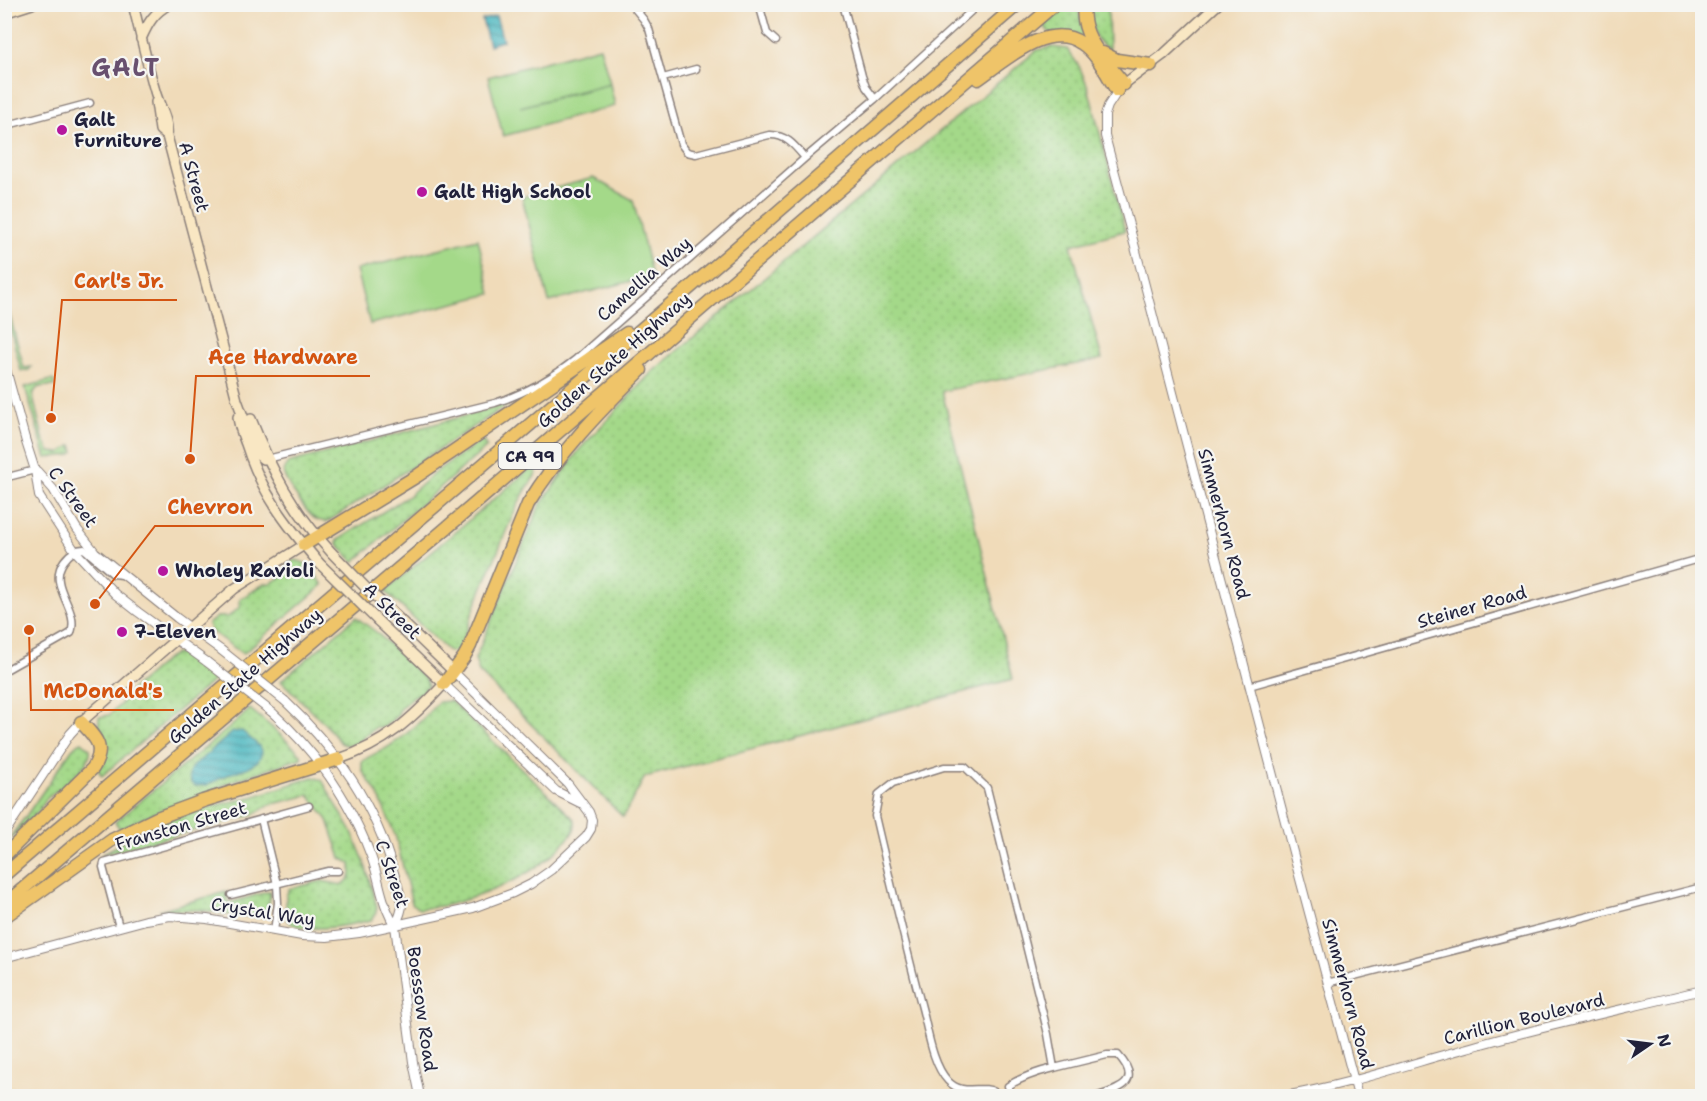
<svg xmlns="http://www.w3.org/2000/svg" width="1707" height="1101" font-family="'Shantell Sans',sans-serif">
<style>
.grass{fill:url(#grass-dots);stroke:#637e62;stroke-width:1.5}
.park{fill:#a4d989;stroke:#637e62;stroke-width:1.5}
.water{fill:url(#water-rules);stroke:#356c7e;stroke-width:1.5}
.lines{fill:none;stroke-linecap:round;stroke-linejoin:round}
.minor-casing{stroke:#897e7a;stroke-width:9}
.tertiary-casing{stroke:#897e7a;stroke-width:10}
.secondary-casing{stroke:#897e7a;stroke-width:12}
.motorway-casing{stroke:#897e7a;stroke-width:15}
.minor{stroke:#fff;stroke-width:6}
.tertiary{stroke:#fff;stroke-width:8}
.secondary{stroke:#f9e7c3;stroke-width:9}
.motorway{stroke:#efc469;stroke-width:12}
.rail{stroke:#22223b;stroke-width:2}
.tertiary-bridge-casing{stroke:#897e7a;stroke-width:10;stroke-linecap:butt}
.secondary-bridge-casing{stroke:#897e7a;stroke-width:12;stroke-linecap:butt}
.tertiary-bridge{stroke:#fff;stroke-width:8}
.secondary-bridge{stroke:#f9e7c3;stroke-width:9}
.poi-dot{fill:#b5179e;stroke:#f6f6f2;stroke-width:2}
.labels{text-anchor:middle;stroke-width:4.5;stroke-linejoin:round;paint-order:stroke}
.shield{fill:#f6f6f2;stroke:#626272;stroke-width:1.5}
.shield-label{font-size:16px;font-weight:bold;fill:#22223b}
.poi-label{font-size:18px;font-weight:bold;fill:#22223b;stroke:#f6f6f2;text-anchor:start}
.street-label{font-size:18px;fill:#22223b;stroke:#f6f6f2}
.district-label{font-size:24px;font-weight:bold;letter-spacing:1.5px;fill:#68506f;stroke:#f6f6f2}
.leader{fill:none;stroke:#d45411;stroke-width:2}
.callout-dot{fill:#d45411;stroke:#f6f6f2;stroke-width:2}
.callout-label{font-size:20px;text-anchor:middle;font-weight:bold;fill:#d45411;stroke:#f6f6f2;stroke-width:4.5;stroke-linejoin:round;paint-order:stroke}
</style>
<defs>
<pattern id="grass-dots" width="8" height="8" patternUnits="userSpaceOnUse" patternTransform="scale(1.5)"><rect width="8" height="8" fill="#a4d989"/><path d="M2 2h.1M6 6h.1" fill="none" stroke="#8dba77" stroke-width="1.8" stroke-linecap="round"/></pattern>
<pattern id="water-rules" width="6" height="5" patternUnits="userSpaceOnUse" patternTransform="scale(1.5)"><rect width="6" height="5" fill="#48b7c0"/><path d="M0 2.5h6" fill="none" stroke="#3c949d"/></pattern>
</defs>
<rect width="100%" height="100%" fill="#f6f6f2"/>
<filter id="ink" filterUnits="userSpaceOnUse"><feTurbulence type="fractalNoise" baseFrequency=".0167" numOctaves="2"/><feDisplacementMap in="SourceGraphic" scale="12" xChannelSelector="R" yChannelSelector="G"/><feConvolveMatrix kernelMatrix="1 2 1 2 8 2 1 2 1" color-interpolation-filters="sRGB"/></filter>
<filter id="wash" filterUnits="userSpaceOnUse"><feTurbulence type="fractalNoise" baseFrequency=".008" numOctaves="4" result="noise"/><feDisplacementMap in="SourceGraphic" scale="24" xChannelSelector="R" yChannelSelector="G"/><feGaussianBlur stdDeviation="1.35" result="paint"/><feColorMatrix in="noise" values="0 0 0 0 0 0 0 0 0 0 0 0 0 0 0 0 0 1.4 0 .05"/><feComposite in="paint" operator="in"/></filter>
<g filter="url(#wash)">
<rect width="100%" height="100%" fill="#f0dbb9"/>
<path class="grass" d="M1065,5h11l2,2 6,30 -1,2 -33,-6 -8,-9z
M1090,5h18l1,45c-18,-12 -19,-25 -19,-45z
M1052,47l15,2 12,17 9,21 37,144 -54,14 31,114 -160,32 71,288 -368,98 -22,40 -144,-145 -4,-13 64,-152 40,-57 73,-78 385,-322z
M4,295l20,73 7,-1 -2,3 -8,1 -16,-62z
M51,380l3,1v5c-9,1 -19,-3 -21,11l10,41 7,14 10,1 12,-8 2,7 -4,3 -24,3 -21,-71z
M525,392l1,1 -199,129c-5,-1 -9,-1 -13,-4 -7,-5 -27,-34 -30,-43 -2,-5 1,-8 4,-12l188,-50 18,-6z
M482,440l5,7 -133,115 -17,-19 1,-3 69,-43 31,-27z
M532,467l5,6c-18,24 -28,51 -39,78 -14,32 -27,63 -37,96l-3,4 -9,1 -64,-61z
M294,560c15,1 21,14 29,25l-80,69 -32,-23 -3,-7 9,-7h11l12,-10v-8l24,-15 7,-1 14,-8 2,-10z
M356,617l20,15 50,48 2,6 -8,8 -6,2 -14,12 -2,7 -14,12h-8l-20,17 -10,1 -5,-2 -17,-20 -43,-42z
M175,654h5l5,2 30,23 -113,97 -4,-6c8,-13 11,-25 4,-39 -3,-6 -4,-7 -3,-14l10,-2 12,-11 3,-8 45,-39z
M451,701l123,118c4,10 -3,16 -10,24 -25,30 -75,51 -113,61 -10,3 -21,3 -32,5l-7,-5 -16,-66 -7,-18 -12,-27 -15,-23v-8c8,-8 20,-10 29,-17 19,-12 33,-26 47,-43z
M250,709l24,20 27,25v4l-71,24 -27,13 -51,19 -32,15 -5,-7 121,-100z
M82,742l8,7c2,16 -19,29 -29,40 -8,3 -19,12 -21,21l-35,34 21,-28 46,-67 4,-4z
M313,777l9,3 30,52 12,29 13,46 -2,9 -4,4c-20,5 -71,16 -85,-1v-23l3,-7 33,-8 20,4c9,-6 10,-11 9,-21l-10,-6 -13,-38 -19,-25 -40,10 -16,10 -152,40 37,-22 21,-10 41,-14 52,-12z
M270,891l-1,20 -2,5 -4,1 -32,-2 -29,-5h-43l67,-18 3,11z"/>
<path class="park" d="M600,47l10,36 -90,24 90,-23 5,22 -112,30 -15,-59z
M593,178l40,22 19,76 -103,26 -27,-105z
M478,239l13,55 -121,30 -14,-54z"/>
<path class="water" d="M496,16l7,25 -14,4 -7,-25z
M242,731l17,15 3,7 -4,8 -9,6 -20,7 -22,11 -12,1c-7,-5 -7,-10 -4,-18l42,-36z"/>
</g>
<g filter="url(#ink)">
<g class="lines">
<defs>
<path id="minor" d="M631,4l13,16 5,9 32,115 6,8 9,2 73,-19c17,-1 26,11 36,23
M759,4l8,29 9,8
M843,4l19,72 4,11 9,12
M638,12l9,-8
M663,78l33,-9
M4,126l86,-23
M267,459l228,-56c31,-10 56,-24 81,-44l229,-201 70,-59 104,-95
M4,478l31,-8
M4,671l67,-38c9,-25 -25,-47 -7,-72 5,-7 12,-12 20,-12l29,25 9,1
M1249,686l453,-128
M261,819l16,65 1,19 -4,28
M231,895l97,-24h10
M119,927l-16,-60 1,-4 205,-57
M1327,983l375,-96
M1054,1068l53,-13h11c24,26 4,34 -20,41
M997,1096l-2,-4c-13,-8 -32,5 -47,-11 -16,-17 -20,-51 -26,-73 -17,-64 -32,-128 -47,-192l4,-22 14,-11 51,-16h21l22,21 61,246 6,34c-17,4 -32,9 -46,18l3,10"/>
<path id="tertiary" d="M1119,89l-11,17 -3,9v21l31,115 164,628 58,217
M4,362l22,80 9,28 4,26 28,43 8,12 40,43 23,18 69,50
M37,471l16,18 24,40 18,23 82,66 44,32
M444,684l112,107 24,12
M285,701c52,49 90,103 109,172 3,10 7,21 8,31 0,7 -4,16 -7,22
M273,713c44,40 77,87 98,143 7,18 9,37 16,54 2,5 5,11 8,16l18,136 7,34
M4,834l66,-100 11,-12
M4,958l142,-38 24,-4 37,3 95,17 25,1 32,-4 114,-25 40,-15 18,-9 20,-14 35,-33 5,-8 1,-9 -3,-8 -21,-28 -114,-112
M1284,1096c64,-11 125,-32 187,-49 76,-22 154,-38 231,-57"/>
<path id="secondary" d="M133,4c7,29 14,59 22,87 4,15 14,28 12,45l70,264 20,54 6,5h4
M182,4h26
M4,13l28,-9
M141,39c7,-16 13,-27 29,-35
M1124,84l39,-29 55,-51
M156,102l4,28 7,6
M238,417c1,10 5,19 8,27 16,50 40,80 73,119
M251,419c21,53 42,92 81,134
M390,610l64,62
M81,722l153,-133 70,-44
M339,759c46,-15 73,-40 105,-75l-66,-63"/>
<path id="motorway" d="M1084,4c-5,33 22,57 40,80
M1103,53l14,7 34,5
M978,79c26,-18 70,-59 103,-36 16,10 26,32 36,48
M304,545l113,-69 210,-143
M444,684l20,-27 6,-11 58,-142c31,-51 71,-92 113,-134
M4,856l89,-88c13,-21 3,-30 -12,-46
M4,875l724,-620 290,-251
M4,905l473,-403 578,-498
M4,917l108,-77 45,-22 46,-17 136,-42"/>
</defs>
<use href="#minor" class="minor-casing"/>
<use href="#tertiary" class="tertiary-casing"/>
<use href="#secondary" class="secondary-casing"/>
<use href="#motorway" class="motorway-casing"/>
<use href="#minor" class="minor"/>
<use href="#tertiary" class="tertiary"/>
<use href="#secondary" class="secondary"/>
<use href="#motorway" class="motorway"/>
<path class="rail" d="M1702,4v1"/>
<defs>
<path id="tertiary-bridge" d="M221,650l64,51
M207,662l66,51"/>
<path id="secondary-bridge" d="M332,553l37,38 21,19
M319,563l59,58"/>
</defs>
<use href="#tertiary-bridge" class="tertiary-bridge-casing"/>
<use href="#secondary-bridge" class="secondary-bridge-casing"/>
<use href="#tertiary-bridge" class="tertiary-bridge"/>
<use href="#secondary-bridge" class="secondary-bridge"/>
</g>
</g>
<g class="poi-dot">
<circle cx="62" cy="130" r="6"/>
<circle cx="422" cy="192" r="6"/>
<circle cx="163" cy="571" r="6"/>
<circle cx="122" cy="632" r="6"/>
</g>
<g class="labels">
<rect class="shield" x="498.5" y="443" width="63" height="26" rx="4.5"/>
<g class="shield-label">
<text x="530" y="462">CA 99</text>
</g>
<g class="poi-label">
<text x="74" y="126">Galt<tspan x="74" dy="21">Furniture</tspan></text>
<text x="434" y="198">Galt High School</text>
<text x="175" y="577">Wholey Ravioli</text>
<text x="134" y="638">7-Eleven</text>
</g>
<g class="street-label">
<text transform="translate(194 177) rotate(75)" y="6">A Street</text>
<text transform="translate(644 279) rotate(-41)" y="6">Camellia Way</text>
<text transform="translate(614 360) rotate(-41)" y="6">Golden State Highway</text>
<text transform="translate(73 497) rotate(54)" y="6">C Street</text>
<text transform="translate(1224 524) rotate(75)" y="6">Simmerhorn Road</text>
<text transform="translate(1472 607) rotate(-16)" y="6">Steiner Road</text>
<text transform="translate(392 611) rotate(44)" y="6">A Street</text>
<text transform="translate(245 676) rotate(-41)" y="6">Golden State Highway</text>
<text transform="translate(181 826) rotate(-16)" y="6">Franston Street</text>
<text transform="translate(392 874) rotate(71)" y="6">C Street</text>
<text transform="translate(263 912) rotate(9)" y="6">Crystal Way</text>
<text transform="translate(1348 994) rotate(75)" y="6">Simmerhorn Road</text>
<text transform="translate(422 1009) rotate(82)" y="6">Boessow Road</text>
<text transform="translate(1524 1019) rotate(-14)" y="6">Carillion Boulevard</text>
</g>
<g class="district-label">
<text x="126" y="76">GALT</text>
</g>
</g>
<path class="leader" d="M51 418L62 300H177M190 459L196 376H370M95 604L155 526H264M29 630L31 710H174"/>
<g class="callout-dot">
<circle cx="51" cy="418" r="6"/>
<circle cx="190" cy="459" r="6"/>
<circle cx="95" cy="604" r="6"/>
<circle cx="29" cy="630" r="6"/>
</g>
<g class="callout-label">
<text x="119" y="288">Carl's Jr.</text>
<text x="283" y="364">Ace Hardware</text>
<text x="210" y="514">Chevron</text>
<text x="103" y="698">McDonald's</text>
</g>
<rect width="1707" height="1101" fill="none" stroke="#f6f6f2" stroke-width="24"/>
<g transform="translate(1650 1044) rotate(76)" stroke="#f6f6f2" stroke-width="4.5" paint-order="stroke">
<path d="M0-4.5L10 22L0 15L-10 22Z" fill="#22223b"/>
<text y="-9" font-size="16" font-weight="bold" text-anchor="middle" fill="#22223b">N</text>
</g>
</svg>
